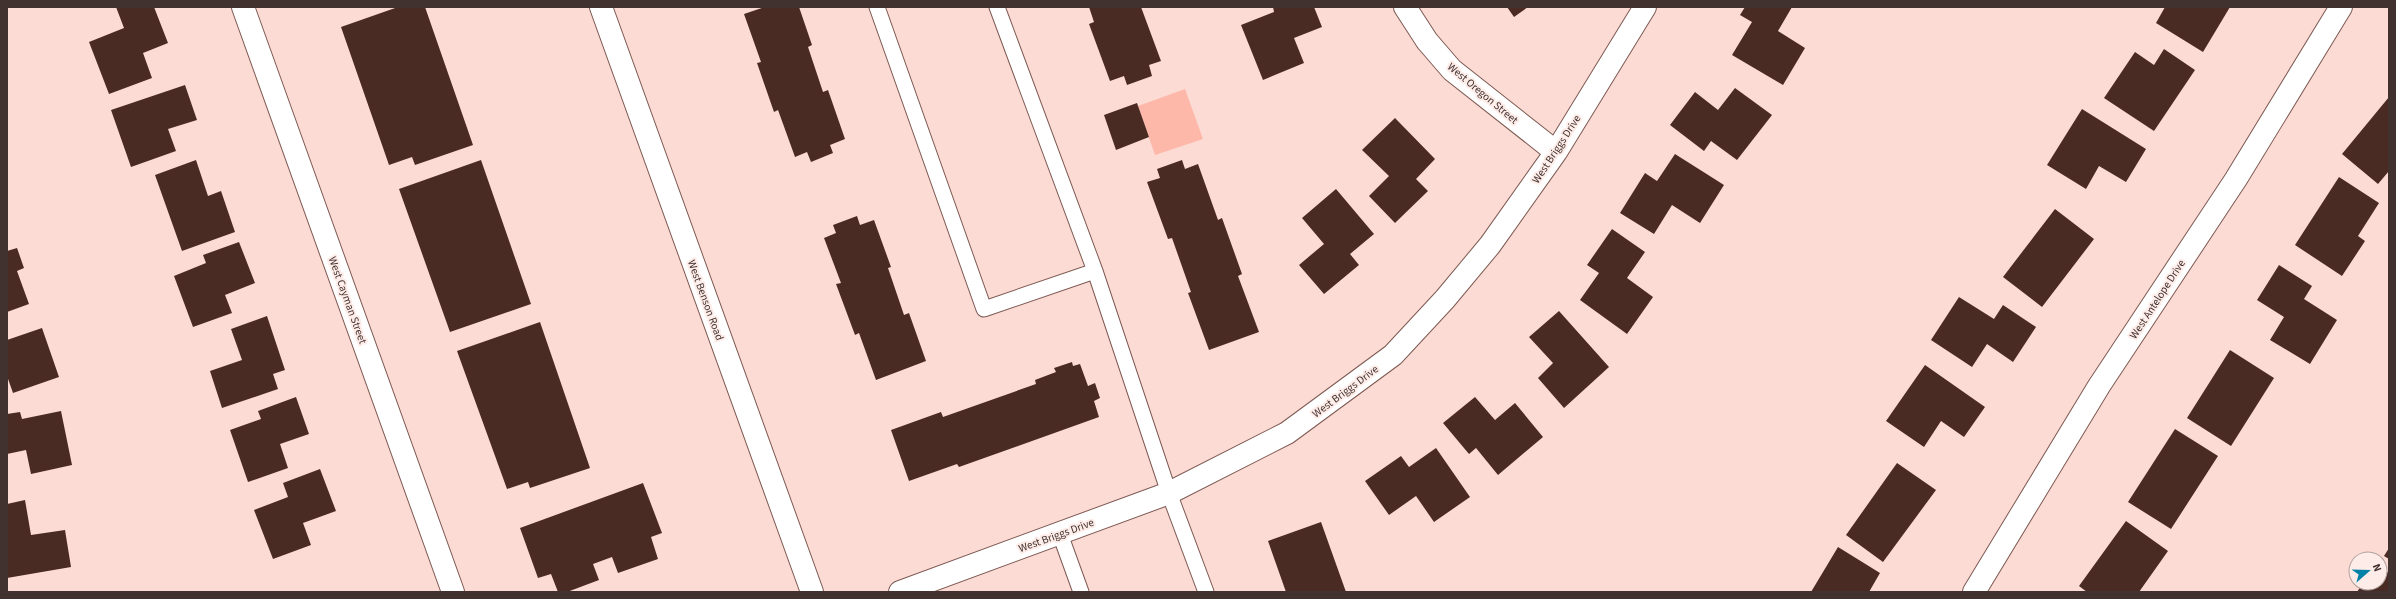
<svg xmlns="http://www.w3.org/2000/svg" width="2396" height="599" font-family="'Source Sans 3',sans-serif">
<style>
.green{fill:#fdb8aa}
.building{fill:#4a2b24}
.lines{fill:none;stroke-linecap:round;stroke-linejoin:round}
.lane-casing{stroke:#7d5a53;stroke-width:17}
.street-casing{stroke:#7d5a53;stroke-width:24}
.secondary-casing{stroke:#7d5a53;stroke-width:24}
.lane{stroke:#fff;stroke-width:15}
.street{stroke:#fff;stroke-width:22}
.secondary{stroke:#fff;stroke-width:22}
.labels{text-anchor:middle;stroke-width:4;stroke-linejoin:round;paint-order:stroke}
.street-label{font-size:11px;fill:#42322f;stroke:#fdece8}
</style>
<rect width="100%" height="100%" fill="#fcdbd4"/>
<path class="green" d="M1185,89l18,50 -48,16 -17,-49z"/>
<path class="building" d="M116,7h38l14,36 -25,10 9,25 -43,16 -20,-52 35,-14z
M398,7h27l48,138 -58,20 -3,-8 -23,8 -48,-138z
M765,7h34l13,38 -4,2 15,45 5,-2 17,49 -15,6 3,8 -22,9 -4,-10 -12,5 -17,-47 -4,2 -17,-49 4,-1 -17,-48z
M1089,7h52l20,54 -12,4 3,11 -25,9 -3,-9 -14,5 -21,-57 5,-2z
M1273,7h41l8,20 -28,11 10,25 -41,17 -22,-55 33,-13z
M1507,7h21l-14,10z
M1745,7h47l-14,24 27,17 -22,37 -51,-30 20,-33 -12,-7z
M2165,7h65l-27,45 -47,-29z
M2164,49l31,21 -41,61 -50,-33 31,-46 19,13z
M185,85l12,35 -29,9 8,22 -45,16 -20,-57z
M1735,88l37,27 -35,45 -26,-19 -7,10 -34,-26 25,-33 23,18z
M2389,97v74l-11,13 -36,-30z
M1137,103l12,34 -33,13 -12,-35z
M2082,109l64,40 -20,33 -27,-16 -13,23 -39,-24z
M1395,118l40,41 -19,20 12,12 -33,32 -26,-27 20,-20 -27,-26z
M1675,154l49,31 -24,38 -28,-18 -18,29 -34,-21 25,-40 12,8z
M196,160l12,36 13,-5 14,41 -53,19 -27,-76z
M481,160l50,144 -81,28 -51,-143z
M1182,160l3,9 13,-5 20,56 4,-2 20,56 -4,2 21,56 -50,18 -21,-57 3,-1 -19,-54 -4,1 -21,-57 13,-4 -3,-9z
M2339,177l40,26 -21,33 7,5 -23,35 -47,-31z
M1336,189l38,45 -24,20 9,11 -35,29 -25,-29 25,-21 -22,-26z
M2055,209l39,30 -52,68 -39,-30z
M857,216l3,9 14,-5 17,47 -3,1 16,47 5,-2 17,48 -50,19 -17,-47 -4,2 -19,-51 5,-1 -17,-45 12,-5 -3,-8z
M1612,229l33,23 -18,26 26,19 -26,37 -47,-34 19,-27 -12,-8z
M239,242l16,41 -30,12 7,18 -39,14 -19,-51 32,-13 -3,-8z
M17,248l7,20 -7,3 12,33 -22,8v-61z
M2279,265l33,21 -8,13 33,21 -27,44 -40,-24 14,-23 -27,-17z
M1959,297l35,22 9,-14 33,22 -23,35 -26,-18 -15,23 -41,-27z
M1559,311l50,56 -45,41 -26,-30 15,-15 -24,-26z
M267,316l18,54 -12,4 5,15 -56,19 -12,-37 32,-11 -11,-31z
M540,322l50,146 -60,20 -2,-6 -21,7 -50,-138z
M42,328l17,49 -46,16 -6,-17v-36z
M2230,350l44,28 -43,68 -44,-28z
M1072,362l1,4 7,-2 8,22 7,-3 5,15 -6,3 5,16 -140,50 -2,-3 -48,17 -18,-51 50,-18 2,5 93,-33 -1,-4 21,-8 -2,-4z
M1925,365l60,42 -21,30 -23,-16 -17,26 -38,-26z
M296,397l13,37 -29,10 8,24 -40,14 -18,-52 31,-11 -3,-8z
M1475,397l20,23 20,-17 28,34 -45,38 -22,-27 -7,6 -26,-31z
M61,411l11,54 -41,9 -5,-24 -19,4v-40l13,-2 2,7z
M2175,429l43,27 -47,73 -43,-27z
M1436,448l34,49 -36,25 -18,-26 -27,19 -24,-34 36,-25 8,11z
M1897,463l39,27 -53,72 -37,-27z
M320,469l16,42 -33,12 8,22 -38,14 -19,-49 34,-13 -5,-14z
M643,483l19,50 -11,4 7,22 -40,14 -6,-16 -19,7 6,16 -32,12h-9l-7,-18 -13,4 -18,-50z
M25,500l6,35 34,-5 6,37 -64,11v-74z
M2126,521l42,30 -29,41h-52l-8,-6z
M1321,522l25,70h-60l-18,-51z
M1838,547l42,26 -11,19h-58z
M2389,548v11l-5,-3z
M2380,568l9,5v19h-32l6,-9h17z"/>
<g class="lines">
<defs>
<path id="lane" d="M877,7l107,302 111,-38
M997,7l98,264 74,222 37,99
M1060,534l21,58"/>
<path id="street" d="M243,7l210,585
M1405,7l22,34 25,29 104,82
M900,592l269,-99 118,-60 106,-78 52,-56 45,-54 66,-93 89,-145
M1974,592l125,-206 137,-207 105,-172"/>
<path id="secondary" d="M601,7l211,585"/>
</defs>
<use href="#lane" class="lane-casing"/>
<use href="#street" class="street-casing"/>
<use href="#secondary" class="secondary-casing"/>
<use href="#lane" class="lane"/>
<use href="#street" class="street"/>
<use href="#secondary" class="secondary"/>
</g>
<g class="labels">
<g class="street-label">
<text transform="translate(1483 93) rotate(40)" y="4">West Oregon Street</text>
<text transform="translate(1556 149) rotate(-57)" y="4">West Briggs Drive</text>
<text transform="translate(2157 299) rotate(-57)" y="4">West Antelope Drive</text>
<text transform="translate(348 300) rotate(70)" y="4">West Cayman Street</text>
<text transform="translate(706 300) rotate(70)" y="4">West Benson Road</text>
<text transform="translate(1345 391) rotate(-37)" y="4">West Briggs Drive</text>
<text transform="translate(1056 535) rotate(-20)" y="4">West Briggs Drive</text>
</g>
</g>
<rect width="2396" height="599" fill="none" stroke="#42322f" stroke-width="16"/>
<g transform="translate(2368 571) rotate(70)"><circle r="19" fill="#fdece8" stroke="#b2a29e"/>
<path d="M0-3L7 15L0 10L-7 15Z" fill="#0382a7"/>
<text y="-6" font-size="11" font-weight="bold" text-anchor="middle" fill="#42322f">N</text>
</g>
</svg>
